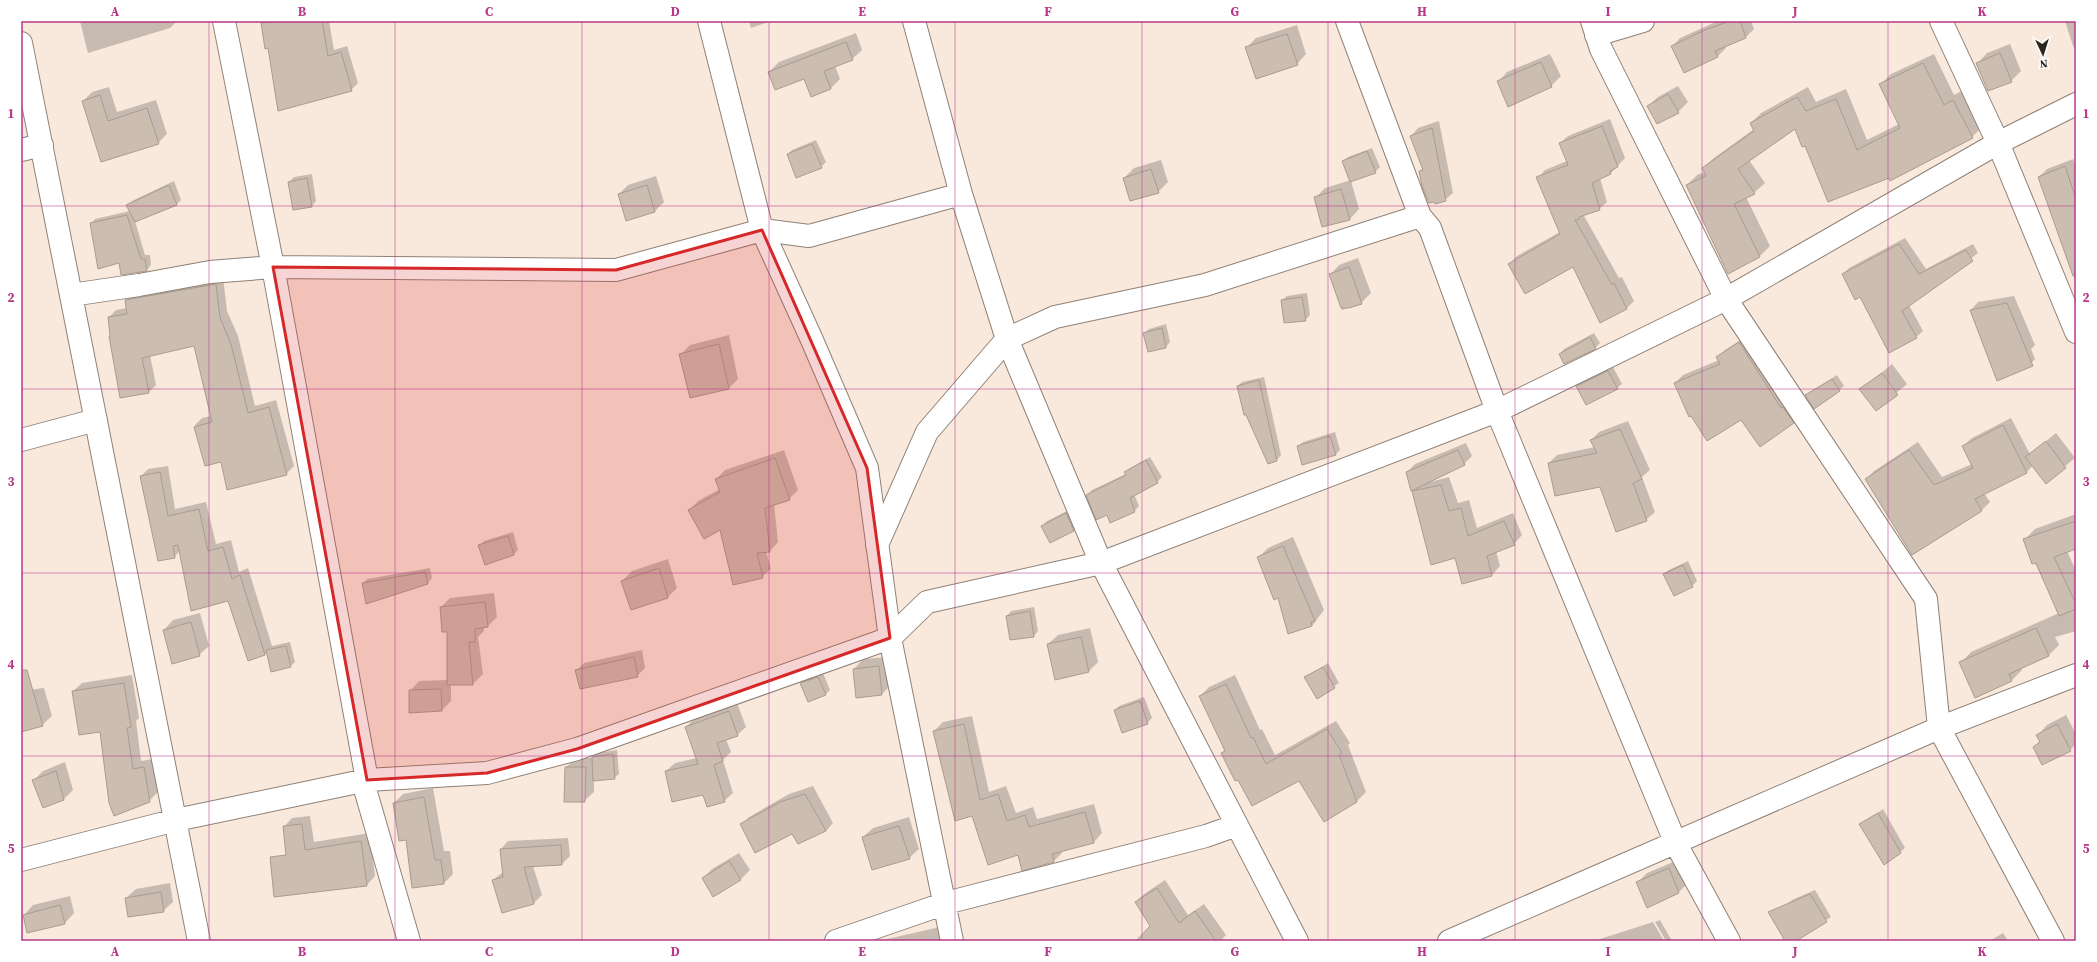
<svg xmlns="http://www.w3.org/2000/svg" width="2097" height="962" font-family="'Source Serif 4',serif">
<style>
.shadow{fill:#0003}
.building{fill:#ccbdb1;stroke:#aa9b90}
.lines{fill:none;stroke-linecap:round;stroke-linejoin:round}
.minor-casing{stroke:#8f8176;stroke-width:24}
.minor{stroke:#fff;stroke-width:22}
.marked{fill:#d62828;fill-opacity:0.2;stroke:#d62828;stroke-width:3;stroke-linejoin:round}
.grid{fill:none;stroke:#b63888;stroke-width:1;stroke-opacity:0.55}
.neatline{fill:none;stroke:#b63888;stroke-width:1.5}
.grid-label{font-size:13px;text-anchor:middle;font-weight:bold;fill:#b63888}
</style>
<rect width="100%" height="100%" fill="#f9e9dd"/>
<path class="shadow" d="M80,21h97l-7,7 -82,25z
M265,21h64l5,29 13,-4 11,37 -7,7 -82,-43 -6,-23z
M749,21h22l-20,7z
M1718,21h33l3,8 -8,8 -21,9 1,2 -8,8 -33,16 -12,-26 7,-8z
M2065,21h11v30l-3,-5z
M1297,25l9,29 -9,10 -51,-16 10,-10z
M856,33l6,17 -10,9 -17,7 5,13 -10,10 -25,-12 -36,-5 10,-10z
M2010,44l11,27 -10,10 -33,-18 9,-10z
M1550,54l11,22 -10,10 -53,-4 9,-10z
M1934,54l20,41 9,-5 19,37 -10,10 -83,39 -84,-32 -10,-16 -46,32 16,23 -11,10 -8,4 24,49 -10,10 -31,16 -42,-87 10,-10 8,-3 -2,-4 11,-10 40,-29 -3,-6 10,-10 47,-26 8,15 30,-13 21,51 32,-16 -18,-40 10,-10z
M1678,86l10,16 -10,10 -20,11 -10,-17 10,-9z
M109,87l8,25 39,-12 11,34 -9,9 -56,18 -19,-60 9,-9z
M1610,119l15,39 -14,15 -11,5 7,24 -8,7 -16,5 36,64 3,-1 12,24 -8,8 -53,-43 -64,-2 8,-8 43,-24 -22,-54 7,-8 22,-9 -7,-18 8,-7z
M1439,121l14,72 -8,7 -25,-29 3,-3 -12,-32 7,-8z
M816,140l10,22 -5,5 -33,-13 4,-4z
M1372,148l8,19 -5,5 -24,9 8,28 -9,10 -27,7 -8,-28 10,-10 26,-8 -8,-19 5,-4z
M2073,159l3,9v55l-37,-46 8,-8z
M1161,160l7,22 -10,10 -34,-14 10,-10z
M312,174l4,27 -4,5 -23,-24 5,-5z
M656,176l8,26 -9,9 -36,-17 9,-9z
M174,181l7,19 -4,4 -42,17 10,34h5l1,10 -4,5 -27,-8 -29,-38 4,-5 35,-8 -2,-5 4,-5z
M1905,238l21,31 47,-25 5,9 -69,52 14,26 -7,6 -73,-63 6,-6z
M1358,258l13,35 -10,10 -19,7 -12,-35 9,-10z
M223,277l4,34 11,25 17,70 21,-6 18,66 -8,8 -65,-14 -16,5 -10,-40 7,-7 9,-2 -16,-71 -45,10 6,30 -8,8 -37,-58 -2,-18 7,-7 11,-2 -1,-8 7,-7z
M1307,293l3,22 -5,5 -23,-20 5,-4z
M2014,296l21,49 -4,4 4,10 -7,8 -30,12 -27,-69 7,-8z
M1166,324l4,18 -4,5 -22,-14 5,-4z
M1594,333l6,10 -5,5 -35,6 4,-5z
M729,335l9,44 -9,9 -38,9 -10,-43 9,-9z
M1747,336l54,79 -8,8 -52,-4 -66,-36 8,-8 36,-15 -2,-2 8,-8z
M1892,364l15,20 -31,26 -15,-20z
M1613,367l9,17 -5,4 -40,-2 5,-4z
M1837,375l7,11 -5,4 -33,5z
M1264,377l17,78 -4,5 -8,3 -31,-77 4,-4z
M2011,418l19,36 26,-21 19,25 -29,24 -13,-17 -6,7 -43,21 6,9 -8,8 -70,44 -46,-74 8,-9 44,-29 24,35 30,-13 -9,-18 9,-8z
M1628,421l22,49 -8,7 13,35 -9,8 -46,-34 -51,-23 8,-8 38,-8 -4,-7 8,-8z
M1335,432l5,18 -5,5 -37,-9 5,-4z
M1466,443l6,13 -8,8 -34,18 19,-5 9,26 11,-3 8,28 36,-15 9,22 -8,9 -18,7 4,15 -8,9 -36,-18 -43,-65 4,-5 -10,-15 8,-8z
M784,450l14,40 -9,9 -15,5 4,38 -8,9h-4l5,18 -9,8 -42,-49 -31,-18 9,-9 22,-12 -4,-10 9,-9z
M1150,457l12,20 -5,5 -23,12 5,12 -5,5 -27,2 -20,-18 5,-5 34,-16 4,-6z
M168,466l7,43 31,-7 10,42 15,-4 8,32 9,-4 24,78 18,-4 5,20 -4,4 -24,-14 -2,3 -36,-55 -49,-49 -6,6 -33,-81 7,-7z
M1071,509l7,17 -5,4 -31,-4 5,-5z
M2076,514v34l-9,3 9,20v60l-21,6 4,8 -10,10 -28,13 1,2 -10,10 -51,-17 10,-11 88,-39 -35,-73 11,-11z
M513,532l5,18 -4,4 -28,10 -7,-18 5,-5z
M1293,537l31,73 -12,16 -34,-29 -20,-39 10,-10z
M668,559l9,29 -9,9 -46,-16 10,-10z
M1688,561l9,20 -5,5 -27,-12 4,-4z
M430,568l2,10 -4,5h-65l4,-4z
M494,593l3,24 -9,9 -4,1v4l-6,6 5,37 -10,10h-22v17l-9,9 -32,-19 9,-10 29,-1v-49l-7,-24 9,-9z
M1034,607l4,24 -4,5 -27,-20 4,-5z
M200,613l9,33 -10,9 -35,-25 9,-10z
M1090,628l8,34 -9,9 -41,-27 10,-9z
M642,650l3,18 -8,8 -61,-5 8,-8z
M888,657l4,27 -10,10 -25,3 -3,-28 9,-10z
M1328,663l11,20 -22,14 -12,-19z
M823,673l7,17 -5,5 -24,-12 5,-4z
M132,675l7,43 -3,3 5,40 12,-2 5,33 -9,9 -76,-110 9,-8z
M1235,675l25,55 2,-1 13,26 61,-34 14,22 -2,2 18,47 -9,9 -33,20 -25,-42 -77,-26 3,-3 -25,-54 9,-9z
M44,688l8,28 -10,9 -21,6v-40z
M1144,697l8,21 -5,5 -32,-13 4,-4z
M737,703l9,24 -9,8 -11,4 5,13 -8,8 10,33 -9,8 -58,-30 9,-8 22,-5 -11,-31 9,-9z
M2066,715l10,19v10l-6,6 -36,-3 7,-7 -3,-5 9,-10z
M972,716l17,76 17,-6 10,27 17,-6 4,12 57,-15 8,29 -8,9 -32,9v2l-8,8 -36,-7 -46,-39 -38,-84 9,-9z
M617,750l2,24 -5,4 -20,2v12l-10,9 -18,-34 10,-9h16l5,-5z
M65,762l8,28 -9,9 -31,-18 10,-10z
M813,786l20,37 -7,8 -34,1 -51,-7 8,-8 40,-23z
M433,788l11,63h6l3,23 -9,9 -37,-45 -13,-35 9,-9z
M1883,809l22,39 -20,16 -24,-40z
M310,816l4,26 56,-9 5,43 -8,9 -62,7 -21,-65 8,-9z
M909,817l10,32 -10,9 -46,-21 10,-9z
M568,838l2,18 -8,8 -29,2 9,29 -8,8 -32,9 -9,-32 10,-8 -2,-23 7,-8z
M739,853l11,17 -10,10 -37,-2 9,-9z
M1678,860l10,23 -9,9 -32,14 -10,-23 10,-10z
M1165,880l23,35 16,-11 22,31 -6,6h-83l14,-15 -15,-24 8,-8z
M170,883l3,19 -10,9 -37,-13 10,-9z
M1815,890l16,27 -23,15 -20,-28 4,-4z
M70,896l4,17 -9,10 -41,-8 9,-10z
M1660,920l12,21h-6l-11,-19z
M1653,922l11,19h-68l1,-1z
M949,925l3,16h-67l2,-2z
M2003,933l5,8h-18z"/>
<path class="building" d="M279,21h43l6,35 13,-4 11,39 -74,20 -10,-63 -3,1 -4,-26z
M1730,21h10l6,17 -31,13 3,6 -34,16 -13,-27 34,-16z
M1287,34l11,31 -42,14 -11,-32z
M846,42l7,18 -29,11 7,18 -20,8 -7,-18 -29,11 -7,-18z
M2000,53l12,29 -24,9 -12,-28z
M1541,62l11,25 -44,20 -11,-26z
M1923,63l21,42 9,-5 20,38 -83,43 -1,-3 -61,24 -23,-56 -3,1 -7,-18 -57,40 17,25 -21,10 26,53 -32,17 -42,-89 20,-9 -4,-8 52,-37 -4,-8 47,-26 9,14 30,-12 21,51 43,-22 -21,-44z
M1668,94l11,19 -22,11 -10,-18z
M100,95l8,26 39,-13 12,36 -58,18 -19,-61z
M1602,126l16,41 -8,4 1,3 -19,9 8,27 -21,7v2l-4,1 37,65 2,-2 13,26 -27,14 -27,-56 -48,27 -17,-30 52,-30 -24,-57 32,-12 -9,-22z
M1432,128l14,73 -11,3 -1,-2 -5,1 -7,-17 -3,-15 4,-1 -13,-34z
M812,144l10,24 -26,10 -9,-24z
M1367,151l9,22 -26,9 -8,-21z
M2065,166l11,33v77h-3l-35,-99z
M1151,169l8,24 -29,8 -7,-23z
M307,178l5,29 -19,3 -5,-28z
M169,185l8,20 -42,17 -9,-17z
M647,185l8,27 -29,9 -8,-27z
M1341,189l9,31 -28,7 -8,-30z
M127,215l14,44h4l2,12 -26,4 -2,-12 -21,6 -8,-46z
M1899,244l20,30 47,-24 7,11 -71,50 15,27 -28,15 -29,-56 -5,3 -13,-26z
M1349,267l13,37 -13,4h-8l-12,-34z
M216,284l4,34 11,26 17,69 21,-6 18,68 -60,15 -6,-28 -16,4 -11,-39 18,-5 -18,-76 -52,12 7,35 -29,5 -11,-62 1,-1 -2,-18 19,-3 -2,-14z
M1302,297l4,24 -22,2 -3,-23z
M2007,303l26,63 -36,15 -27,-71z
M1162,328l4,20 -18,4 -5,-19z
M1590,337l6,12 -32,15 -5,-10z
M1739,342l42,66 2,-1 11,16 -34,24 -19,-27 -34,21 -16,-25 -2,1 -15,-34 46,-19 -4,-7z
M719,344l10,45 -39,9 -11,-44z
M1608,371l10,18 -32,16 -10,-19z
M1882,373l16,22 -22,16 -17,-22z
M1832,379l8,12 -26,18 -9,-14z
M1259,380l18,81 -9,3 -22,-49h-2l-7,-29z
M2003,425l24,48 -52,26 7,12 -70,44 -47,-76 44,-29 25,35 39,-17 -11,-22z
M1620,429l22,50 -9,4 14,38 -31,11 -16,-45 -45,9 -7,-33 49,-10 -7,-13z
M1330,436l6,19 -34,10 -5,-19z
M2046,441l20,27 -20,16 -21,-27z
M1458,450l7,15 -54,26 -5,-19z
M775,458l15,42 -25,8 5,44 -13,1 6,25 -30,7 -13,-55 -16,9 -16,-29 32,-18 -5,-13z
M1146,460l12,23 -28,15 5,14 -25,11 -3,-8 -11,5 -10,-25 40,-20 -2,-3z
M160,472l8,44 31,-7 9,42 15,-4 9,32 8,-4 25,80 -17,6 -20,-60 -37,10 -13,-66 -5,1 2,12 -17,3 -18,-85z
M1441,485l8,26 12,-3 7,28 36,-15 11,24 -28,11 5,20 -30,8 -7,-26 -24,7 -19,-74z
M1066,513l8,18 -24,12 -9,-17z
M2076,521v28l-22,8 22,47v5l-17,7 -23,-53 -4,1 -9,-25z
M508,536l6,19 -29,10 -7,-20z
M1283,546l32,75 -4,1 1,4 -24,8 -10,-36 -4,2 -17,-43z
M1683,565l10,22 -19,9 -11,-22z
M659,568l9,30 -37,12 -10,-29z
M425,572l3,12 -62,20 -4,-21z
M485,602l3,25 -13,2v13h-6l4,43h-26v-53h-5l-2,-25z
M1030,611l4,26 -24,3 -4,-24z
M191,622l9,34 -28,8 -9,-34z
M2036,628l13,28 -40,18 3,7 -37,17 -16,-36z
M1081,637l8,35 -34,8 -8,-36z
M286,646l5,21 -20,5 -5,-22z
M634,657l4,20 -58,12 -5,-19z
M879,666l3,29 -26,3 -3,-29z
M1323,667l12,21 -18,11 -13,-22z
M21,670h6l16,56 -22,6z
M818,677l8,18 -18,7 -8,-19z
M124,683l7,44 -4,1 6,41 11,-2 6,35 -36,14 -5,-13 -9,-71 -21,3 -7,-44z
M1226,684l25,54 2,-1 13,27 61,-35 15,24 -3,2 18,47 -33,20 -25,-41 -47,25 -14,-26 -3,1 -14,-28 4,-2 -26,-55z
M441,689l1,22 -33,2v-23z
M1140,701l8,23 -26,9 -8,-23z
M729,711l9,25 -21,7 6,18 -9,4 11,37 -18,5 -4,-12 -31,7 -7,-31 33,-7 -13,-37z
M964,724l16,76 18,-6 9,27 18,-6 4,12 56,-15 9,31 -42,11 2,8 -32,9 -4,-16 -30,10 -16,-49 -17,5 -22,-90z
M2057,724l14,27 -29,14 -9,-18 7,-5 -4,-7z
M613,754l2,25 -22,2 -1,-24z
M565,767h21l-1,35h-21z
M56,771l8,29 -21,8 -11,-28z
M805,794l21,37 -28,13 -6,-10 -37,19 -15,-29 40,-22z
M424,797l11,63h6l3,24 -32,4 -6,-48 -7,1 -6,-38z
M1878,813l23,40 -17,12 -25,-41z
M302,824l3,26 56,-9 6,45 -93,11 -4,-40 16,-2 -3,-29z
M899,826l11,33 -38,11 -10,-33z
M561,845l1,20 -38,2 10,37 -32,9 -10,-33 11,-3 -3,-28z
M729,861l12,19 -28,17 -11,-19z
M1669,868l10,25 -32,15 -11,-26z
M1157,888l22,35 16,-12 21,30h-80l14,-15 -15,-24z
M161,892l3,20 -36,5 -3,-19z
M1810,894l17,28 -31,19h-11l-17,-29z
M60,905l5,19 -38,9 -4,-18z"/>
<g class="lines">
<defs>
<path id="minor" d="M224,21l49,246 94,513 -4,2 46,159
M709,21l53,209 50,110 55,128 23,170 62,303
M914,21l47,173 46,145 94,224 196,378
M1347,21l73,195 10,12 67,183 179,433 53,97
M1592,21l9,28 125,250 200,300 13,129 114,213
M1941,21l57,122 78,189
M1596,35l47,-14
M21,43l178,898
M21,150l21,-5
M71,295l68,-10 71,-13 63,-5 343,3 146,-40 47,6 152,-42
M21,440l75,-20
M877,545l50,-113 80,-93 48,-22 150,-32 215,-69
M21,860l155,-40 191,-40 120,-7 90,-24 313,-111 37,-36 174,-39 396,-152 229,-112 272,-156 78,-39
M836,941l110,-38 260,-67 31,-11
M1449,941l490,-213 137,-53"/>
</defs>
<use href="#minor" class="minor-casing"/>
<use href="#minor" class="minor"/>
</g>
<path class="marked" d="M762,230l105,238 23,170 -313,111 -90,24 -120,7 -94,-513 343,3z"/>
<path class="grid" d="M209,21v920M395,21v920M582,21v920M769,21v920M955,21v920M1142,21v920M1328,21v920M1515,21v920M1702,21v920M1888,21v920M21,206h2055M21,389h2055M21,573h2055M21,756h2055"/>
<rect width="2097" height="962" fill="none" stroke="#ffffff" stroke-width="44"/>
<g transform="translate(2043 54) rotate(176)" stroke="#ffffff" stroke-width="3" paint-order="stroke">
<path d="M0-3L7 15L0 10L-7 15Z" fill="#2c2621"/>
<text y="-6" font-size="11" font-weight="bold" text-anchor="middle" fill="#2c2621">N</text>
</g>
<rect x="22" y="22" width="2053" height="918" class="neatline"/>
<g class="grid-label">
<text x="115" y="16">A</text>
<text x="302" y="16">B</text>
<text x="489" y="16">C</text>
<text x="675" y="16">D</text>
<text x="862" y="16">E</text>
<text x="1048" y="16">F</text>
<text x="1235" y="16">G</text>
<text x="1422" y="16">H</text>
<text x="1608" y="16">I</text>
<text x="1795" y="16">J</text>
<text x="1982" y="16">K</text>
<text x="11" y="118">1</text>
<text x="2086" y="118">1</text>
<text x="11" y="302">2</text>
<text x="2086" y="302">2</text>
<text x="11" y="486">3</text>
<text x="2086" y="486">3</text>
<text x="11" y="669">4</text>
<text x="2086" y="669">4</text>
<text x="11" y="853">5</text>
<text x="2086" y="853">5</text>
<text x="115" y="956">A</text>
<text x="302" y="956">B</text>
<text x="489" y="956">C</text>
<text x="675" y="956">D</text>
<text x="862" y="956">E</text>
<text x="1048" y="956">F</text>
<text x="1235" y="956">G</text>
<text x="1422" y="956">H</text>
<text x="1608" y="956">I</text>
<text x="1795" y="956">J</text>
<text x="1982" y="956">K</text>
</g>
</svg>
